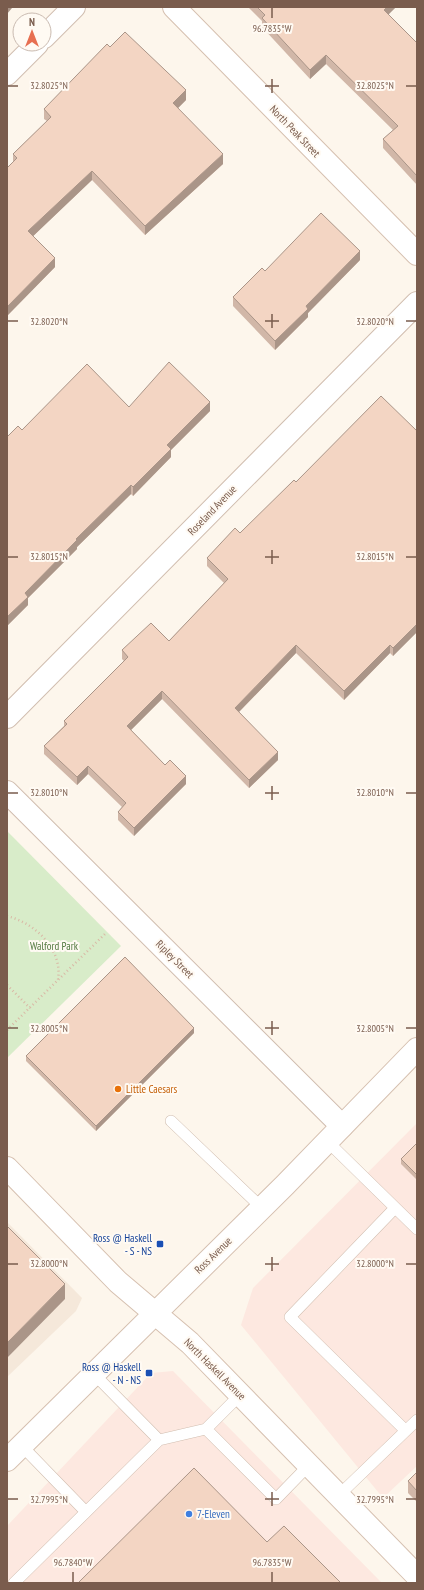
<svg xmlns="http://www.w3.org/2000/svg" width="424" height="1590" font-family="'PT Sans Narrow',sans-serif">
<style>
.residential{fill:#f5e8da}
.commercial{fill:#fde8e0}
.green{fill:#d8ecc9}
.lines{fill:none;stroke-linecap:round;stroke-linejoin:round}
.service-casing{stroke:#d1beb0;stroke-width:12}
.minor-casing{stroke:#d1beb0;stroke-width:24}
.secondary-casing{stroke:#d6c0b0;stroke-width:24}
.path{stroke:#d9b8a5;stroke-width:2.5;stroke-dasharray:1 3;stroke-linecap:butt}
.service{stroke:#fff;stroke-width:11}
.minor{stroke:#fff;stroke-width:22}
.secondary{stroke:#fff;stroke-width:22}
.wall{fill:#d1b7a8}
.shaded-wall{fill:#aa9588}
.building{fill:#f3d5c3;stroke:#aa9588}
.ticks{fill:none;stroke:#7a5c4d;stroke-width:1.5}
.food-dot{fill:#e8710a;stroke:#fffaf3;stroke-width:1.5}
.transit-dot{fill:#1a4fb4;stroke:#fffaf3;stroke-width:1.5}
.shop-dot{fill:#3f7fe0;stroke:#fffaf3;stroke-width:1.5}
.labels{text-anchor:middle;stroke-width:4;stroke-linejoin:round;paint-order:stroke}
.street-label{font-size:11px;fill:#7a5c4d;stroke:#fffaf3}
.park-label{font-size:11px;fill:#537a41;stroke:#fffaf3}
.food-label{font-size:11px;fill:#c56008;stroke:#fffaf3;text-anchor:start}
.transit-label{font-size:11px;fill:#164399;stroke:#fffaf3;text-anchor:end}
.shop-label{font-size:11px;fill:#366cbe;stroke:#fffaf3;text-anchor:start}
.ticks-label{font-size:10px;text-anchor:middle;fill:#7a5c4d;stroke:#fffaf3;stroke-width:4;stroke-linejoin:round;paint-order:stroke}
</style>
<rect width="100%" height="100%" fill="#fdf6ec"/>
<path class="residential" d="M7,1222l75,76 -6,13 -69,66z"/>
<path class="commercial" d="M417,1123v343l-34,32 -142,-173 12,-37z
M173,1371l209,212h-375v-57l144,-153z"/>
<path class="green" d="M7,831l114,115 -114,112z"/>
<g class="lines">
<defs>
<path id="service" d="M171,1121l91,87
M327,1141l90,88
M395,1208l-105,109 115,113
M94,1374l65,66
M206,1429l70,70 32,-33
M21,1445l65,67
M338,1496l79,-76
M14,1583l145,-143 47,-11 34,-34"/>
<path id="minor" d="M44,37l30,-30
M7,74l30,-30
M7,717l410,-414
M7,792l335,334"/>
<path id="secondary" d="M174,7l243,247
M7,1168l111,114 72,61 227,233
M7,1460l278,-275 132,-136"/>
</defs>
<use href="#service" class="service-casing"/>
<use href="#minor" class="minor-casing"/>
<use href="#secondary" class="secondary-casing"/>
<path class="path" d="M7,916c28,7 56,33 51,64
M7,985l23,23
M7,1030l100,-98"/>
<use href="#service" class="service"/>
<use href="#minor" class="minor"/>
<use href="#secondary" class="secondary"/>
</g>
<path class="wall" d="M248,7h148l-8,7 29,29v142l-34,-37v-9l10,-9 -67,-66 -16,15 -48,-52v-6z
M110,47l76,53 -8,8 45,56 -78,71 -53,-55 -59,56 22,31 -48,49v-148l6,-6v-8l34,-33 -3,-2v-10z
M360,260l-52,53v4l-33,33 -42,-44v-9l32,-26z
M129,407l81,4 -39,39v7l-38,39 -2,-2 -54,53v2l-49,49v7l-21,21v-189l15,-7z
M417,431v201l-24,24 -3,-3 -46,47 -48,-47 -57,59 39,48 -29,28 -87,-89 -31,31 34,35 21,19 -52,52 -16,-16v-8l4,-5 -34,-33 -11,11 -33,-31v-8l20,-20v-5l60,-60 -2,-2v-9l47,-9 55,-58 -17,-17v-8l33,-25 56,-51z
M194,1033l-98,98 -70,-70v-5z
M417,1143v37l-16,-16v-5z
M417,1472v30l-9,-9v-12z"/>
<path class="shaded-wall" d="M7,7h5v1l-5,6z
M387,7h9l-12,12v-9z
M326,55v9l-16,15v-9z
M186,90v10l-13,13v-10z
M223,154v10l-78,71v-9z
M92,171v9l-64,61v-10z
M360,251v9l-52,53v4l-33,33v-9l31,-35z
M55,258v9l-48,49v-9z
M210,402v9l-39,39v7l-38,39v-9l34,-42z
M131,485v9l-54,53v2l-49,49v7l-21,21v-9l18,-24 51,-54z
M417,624v8l-24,24v-8z
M296,645v8l-61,63v-8z
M390,645v8l-46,47v-9z
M162,691v8l-35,35v-8z
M278,752v8l-29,28v-8z
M88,766v8l-11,11v-8z
M186,776v8l-52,52v-8z
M194,1028v5l-98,98v-5z
M65,1284v15l-58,59v-15z"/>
<path class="building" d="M257,7h130l-3,3 33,33v133l-34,-37 15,-13 -72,-71 -16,15 -48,-52 3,-3z
M125,32l61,58 -13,13 50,51 -78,72 -53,-55 -64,60 27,27 -48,49v-139l10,-10 -4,-4 38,-37 -7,-8 63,-65 3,3z
M321,213l39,38 -54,55 2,3 -33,32 -42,-44 29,-29 3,3z
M169,362l41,40 -43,43 4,4 -38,38 -2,-2 -55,54 1,1 -52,53 3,4 -21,20v-180l11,-11 4,4 65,-66 42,43z
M381,396l36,35v193l-24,24 -3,-3 -46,46 -48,-46 -61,63 43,44 -29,28 -87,-89 -35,35 38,39 5,-5 16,16 -52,52 -16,-16 8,-9 -38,-37 -11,11 -33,-31 23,-22 -3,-3 64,-64 -6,-7 29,-27 18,18 59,-62 -21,-21 28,-30 5,5 54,-53 2,2z
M125,957l69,71 -98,98 -70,-70z
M417,1143v32l-16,-16z
M7,1226l58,58 -58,59z
M194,1468l73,74 17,-16 57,57h-263z
M417,1472v19l-9,-10z"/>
<path class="ticks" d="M272,8v10M272,79v14M8,86h10M265,86h14M406,86h10M272,314v14M8,321h10M265,321h14M406,321h10M272,550v14M8,557h10M265,557h14M406,557h10M272,786v14M8,793h10M265,793h14M406,793h10M272,1021v14M8,1028h10M265,1028h14M406,1028h10M272,1257v14M8,1264h10M265,1264h14M406,1264h10M272,1492v14M8,1499h10M265,1499h14M406,1499h10M73,1572v10M272,1572v10"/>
<circle class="food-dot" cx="118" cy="1089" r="4"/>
<g class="transit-dot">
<rect x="156" y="1240" width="8" height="8" rx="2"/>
<rect x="145" y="1369" width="8" height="8" rx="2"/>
</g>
<circle class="shop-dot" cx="189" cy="1514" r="4"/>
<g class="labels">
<g class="street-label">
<text transform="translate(295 131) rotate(46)" y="4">North Peak Street</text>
<text transform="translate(212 510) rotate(-46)" y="4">Roseland Avenue</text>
<text transform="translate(175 959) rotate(45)" y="4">Ripley Street</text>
<text transform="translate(213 1255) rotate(-44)" y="4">Ross Avenue</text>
<text transform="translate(215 1369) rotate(45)" y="4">North Haskell Avenue</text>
</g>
<g class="park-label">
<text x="54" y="950">Walford Park</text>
</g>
<g class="food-label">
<text x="126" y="1093">Little Caesars</text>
</g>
<g class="transit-label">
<text x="152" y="1242">Ross @ Haskell<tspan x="152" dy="13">- S - NS</tspan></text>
<text x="141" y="1371">Ross @ Haskell<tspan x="141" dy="13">- N - NS</tspan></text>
</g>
<g class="shop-label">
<text x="197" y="1518">7-Eleven</text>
</g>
</g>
<g class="ticks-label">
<text x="272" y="32">96.7835°W</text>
<text x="49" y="89">32.8025°N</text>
<text x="375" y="89">32.8025°N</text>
<text x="49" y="325">32.8020°N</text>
<text x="375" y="325">32.8020°N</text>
<text x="49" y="560">32.8015°N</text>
<text x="375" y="560">32.8015°N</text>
<text x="49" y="796">32.8010°N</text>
<text x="375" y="796">32.8010°N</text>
<text x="49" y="1032">32.8005°N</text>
<text x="375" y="1032">32.8005°N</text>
<text x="49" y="1267">32.8000°N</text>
<text x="375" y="1267">32.8000°N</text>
<text x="49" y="1503">32.7995°N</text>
<text x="375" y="1503">32.7995°N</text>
<text x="73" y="1566">96.7840°W</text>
<text x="272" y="1566">96.7835°W</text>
</g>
<rect width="424" height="1590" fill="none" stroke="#7a5c4d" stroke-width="16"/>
<g transform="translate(32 32)"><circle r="19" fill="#fffaf3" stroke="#cabbb1"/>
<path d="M0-3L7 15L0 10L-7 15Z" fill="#e76f51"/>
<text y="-6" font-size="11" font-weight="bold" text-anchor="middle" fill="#7a5c4d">N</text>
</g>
</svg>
